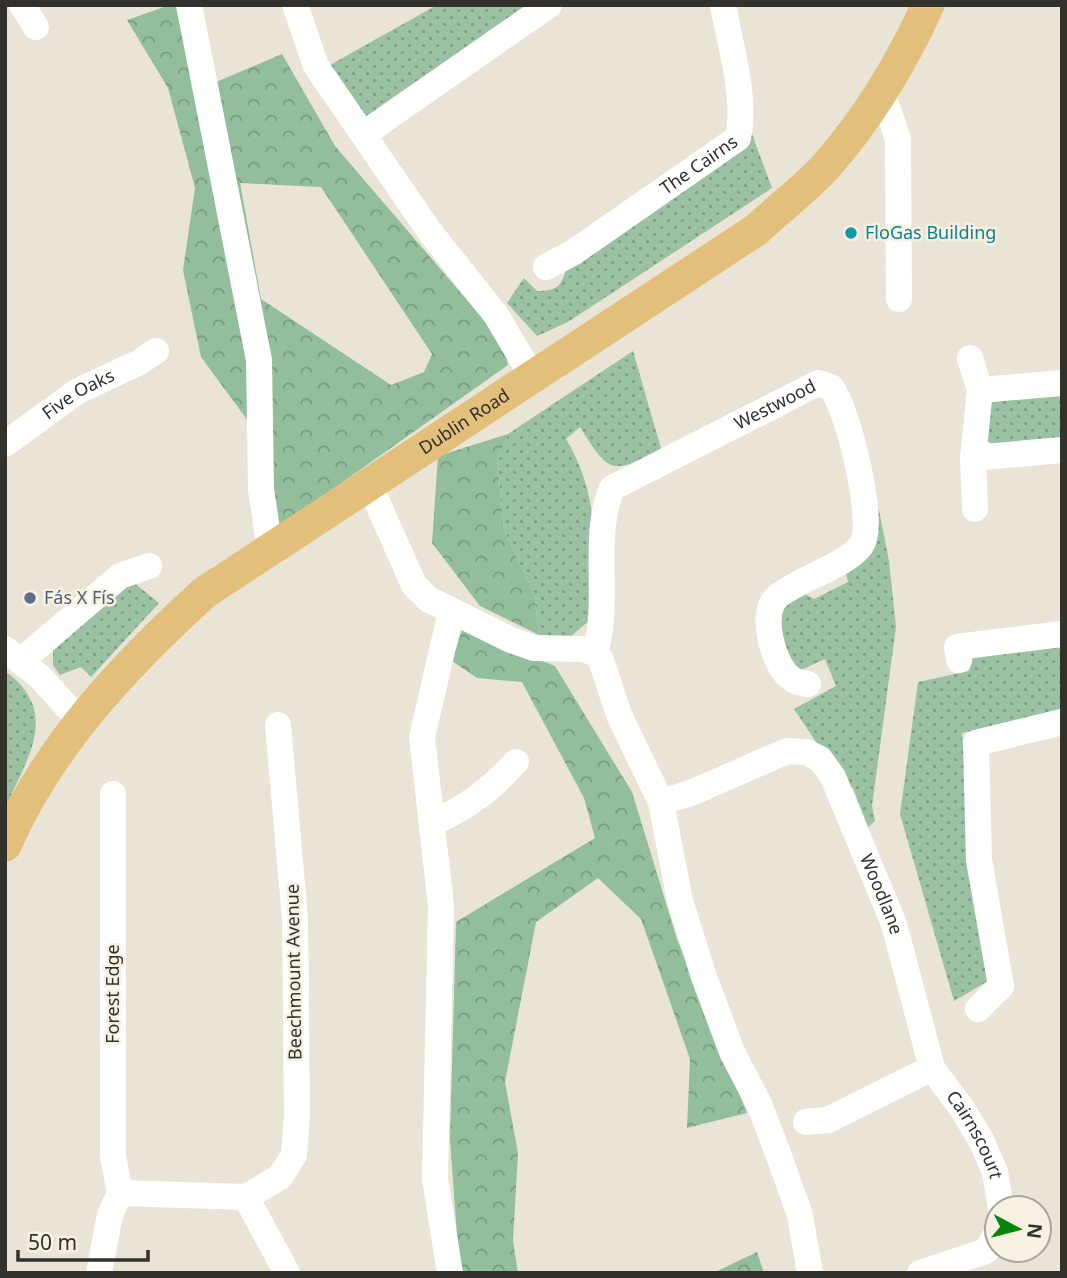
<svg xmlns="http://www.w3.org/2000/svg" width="1067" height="1278" font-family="'Noto Sans',sans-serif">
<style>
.grass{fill:url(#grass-dots)}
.forest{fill:url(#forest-crowns);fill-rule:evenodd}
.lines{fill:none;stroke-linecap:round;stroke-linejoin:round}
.minor{stroke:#fff;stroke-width:26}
.major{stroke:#e2bf7a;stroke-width:33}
.culture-dot{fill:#0f9aa8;stroke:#f6f1e3;stroke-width:2.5}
.service-dot{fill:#5c6f8a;stroke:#f6f1e3;stroke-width:2.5}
.labels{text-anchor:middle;stroke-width:5;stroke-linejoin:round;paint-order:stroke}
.street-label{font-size:18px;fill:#33312c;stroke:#f6f1e3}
.culture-label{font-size:18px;fill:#0d838f;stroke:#f6f1e3;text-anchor:start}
.service-label{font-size:18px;fill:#4e5e75;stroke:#f6f1e3;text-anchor:start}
</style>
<defs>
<pattern id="grass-dots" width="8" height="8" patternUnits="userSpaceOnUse" patternTransform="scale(1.75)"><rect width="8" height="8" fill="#9ac1a2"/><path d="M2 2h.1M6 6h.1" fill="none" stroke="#7e9d84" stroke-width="1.8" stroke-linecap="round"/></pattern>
<pattern id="forest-crowns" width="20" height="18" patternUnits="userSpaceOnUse" patternTransform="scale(1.75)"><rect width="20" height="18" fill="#92be9b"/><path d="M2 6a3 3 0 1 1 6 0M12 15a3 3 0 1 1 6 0" fill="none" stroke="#789b7f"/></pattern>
</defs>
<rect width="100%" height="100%" fill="#e9e4d6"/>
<path class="grass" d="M437,5h86l-3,13 -140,100 -16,-2 -34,-51z
M749,126l23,62 -204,134 -31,14 -30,-33 17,-25 13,13c19,0 25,-4 29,-23z
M633,351l29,101c-52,21 -52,23 -82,-25l-14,12c37,63 27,111 24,181l-21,18 -30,-3 -5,-41 -30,-64 -7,-70 11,-26z
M1062,391v50l-61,7 -18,-9 9,-39z
M872,510h7l10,51 7,66 -24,179 3,15 -7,6 -15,-39 -9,-4 -50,-75 42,-23 -11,-27 -24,11c-28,-17 -26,-38 -22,-67l21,-12 14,8 34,-17 -3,-13z
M133,582l26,21 -68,74 -10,-10 -21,8 -7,-10v-18z
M1062,643v66l-100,24 10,128 21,117 -39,23 -54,-187 18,-132 51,-11 6,-19z
M5,671c56,41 23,86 0,137z"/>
<path class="forest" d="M170,5h22l15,81 75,-32 53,92 168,196 5,23 -240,170 -17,-110 -50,-68 -18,-87 12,-82 -27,-100 -41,-68zM240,183l81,4 111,167 -8,18 -33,13 -130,-86z
M508,434l-11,26 7,70 30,64 5,41 -59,-29 -48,-63 6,-87z
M462,630l93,36 77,126 45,147 70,174 -60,15 3,-69 -49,-140 -43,-41 -62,44 -31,160 13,71 -5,88 5,32h-56l-3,-10 -9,-124 6,-217 139,-84 -11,-40 -62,-116 -45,-4 -25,-17z
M757,1252l7,21h-51z"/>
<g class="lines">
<g class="minor">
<path d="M22,5l14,22"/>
<path d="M189,5l70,355 2,129 9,60"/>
<path d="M295,5l21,61 114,166 66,83 36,61"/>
<path d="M882,92l16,47 1,160"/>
<path d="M365,133l184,-128"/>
<path id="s1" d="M546,267l28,-15 164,-114c9,-41 -8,-92 -15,-133"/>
<path d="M970,358l10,32"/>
<path d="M1062,383l-82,7 -7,68 89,-8"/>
<path id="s2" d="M5,444l73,-53 60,-28 18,-12"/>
<path d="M973,458l2,51"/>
<path d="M369,484l45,101 14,14 83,41 23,8 49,1 12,4 6,7 18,55 42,87 19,99 24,76 28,75 27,52 20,52 21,59 10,58"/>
<path d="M5,649l35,28 40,44"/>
<path id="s3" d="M595,653c16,-53 -4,-115 17,-165l206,-105 13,4c17,22 43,129 32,155 -10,22 -66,37 -86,55 -18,16 -4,70 15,82 4,3 11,4 16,5"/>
<path d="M959,660l-2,-13 105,-13"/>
<path d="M21,661l99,-85 29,-10"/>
<path d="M113,794v362l7,37"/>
<path id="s4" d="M661,802l30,-9 96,-42 19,1 14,7 13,18 61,147 38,144 31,42 18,30 14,32 6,36"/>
<path d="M434,822c34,-15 57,-33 82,-60"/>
<path d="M978,1009l23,-23 -22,-126 -3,-117 86,-21"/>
<path d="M806,1122l22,-2 104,-52"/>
<path d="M120,1193l126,4"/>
<path d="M246,1197l34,-20 14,-22 3,-38 -2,-198 -17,-194"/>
<path d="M246,1197l41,76"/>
<path d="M99,1273l11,-58 10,-22"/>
<path d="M450,1273l-15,-94 6,-273 -19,-169 29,-125"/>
<path d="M920,1273l66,-22 11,-18"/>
</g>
<path class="major" id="s5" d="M5,845c44,-100 119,-179 199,-252l552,-363c23,-22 51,-42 72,-66 41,-47 74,-102 100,-159"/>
</g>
<circle class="culture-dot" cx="851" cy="233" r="7"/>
<circle class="service-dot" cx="30" cy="598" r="7"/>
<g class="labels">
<g class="street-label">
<text dy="6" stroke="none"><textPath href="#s1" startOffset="184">The Cairns</textPath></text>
<text dy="6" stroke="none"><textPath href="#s2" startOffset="89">Five Oaks</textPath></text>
<text dy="6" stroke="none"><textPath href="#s3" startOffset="350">Westwood</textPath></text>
<text dy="6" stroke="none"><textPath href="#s5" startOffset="635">Dublin Road</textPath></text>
<text dy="6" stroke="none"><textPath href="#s4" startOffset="320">Woodlane</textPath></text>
<text transform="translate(294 972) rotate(-91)" y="6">Beechmount Avenue</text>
<text transform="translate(113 994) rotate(-90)" y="6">Forest Edge</text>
<text dy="6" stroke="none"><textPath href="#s4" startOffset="581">Cairnscourt</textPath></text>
</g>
<g class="culture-label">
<text x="865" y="239">FloGas Building</text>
</g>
<g class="service-label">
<text x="44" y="604">Fás X Fís</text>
</g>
</g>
<rect width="1067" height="1278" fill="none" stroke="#33312c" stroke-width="14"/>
<g transform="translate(1018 1229) rotate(97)"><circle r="33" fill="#f6f1e3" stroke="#a8a49a" stroke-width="2"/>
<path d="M0-5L12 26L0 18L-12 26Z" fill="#01860a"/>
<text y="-10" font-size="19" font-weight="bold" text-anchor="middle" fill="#33312c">N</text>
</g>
<path d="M18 1250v10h130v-10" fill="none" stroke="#33312c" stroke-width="3.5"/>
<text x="28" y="1250" font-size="21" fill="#33312c" stroke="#f6f1e3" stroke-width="5" paint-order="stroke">50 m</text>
</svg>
